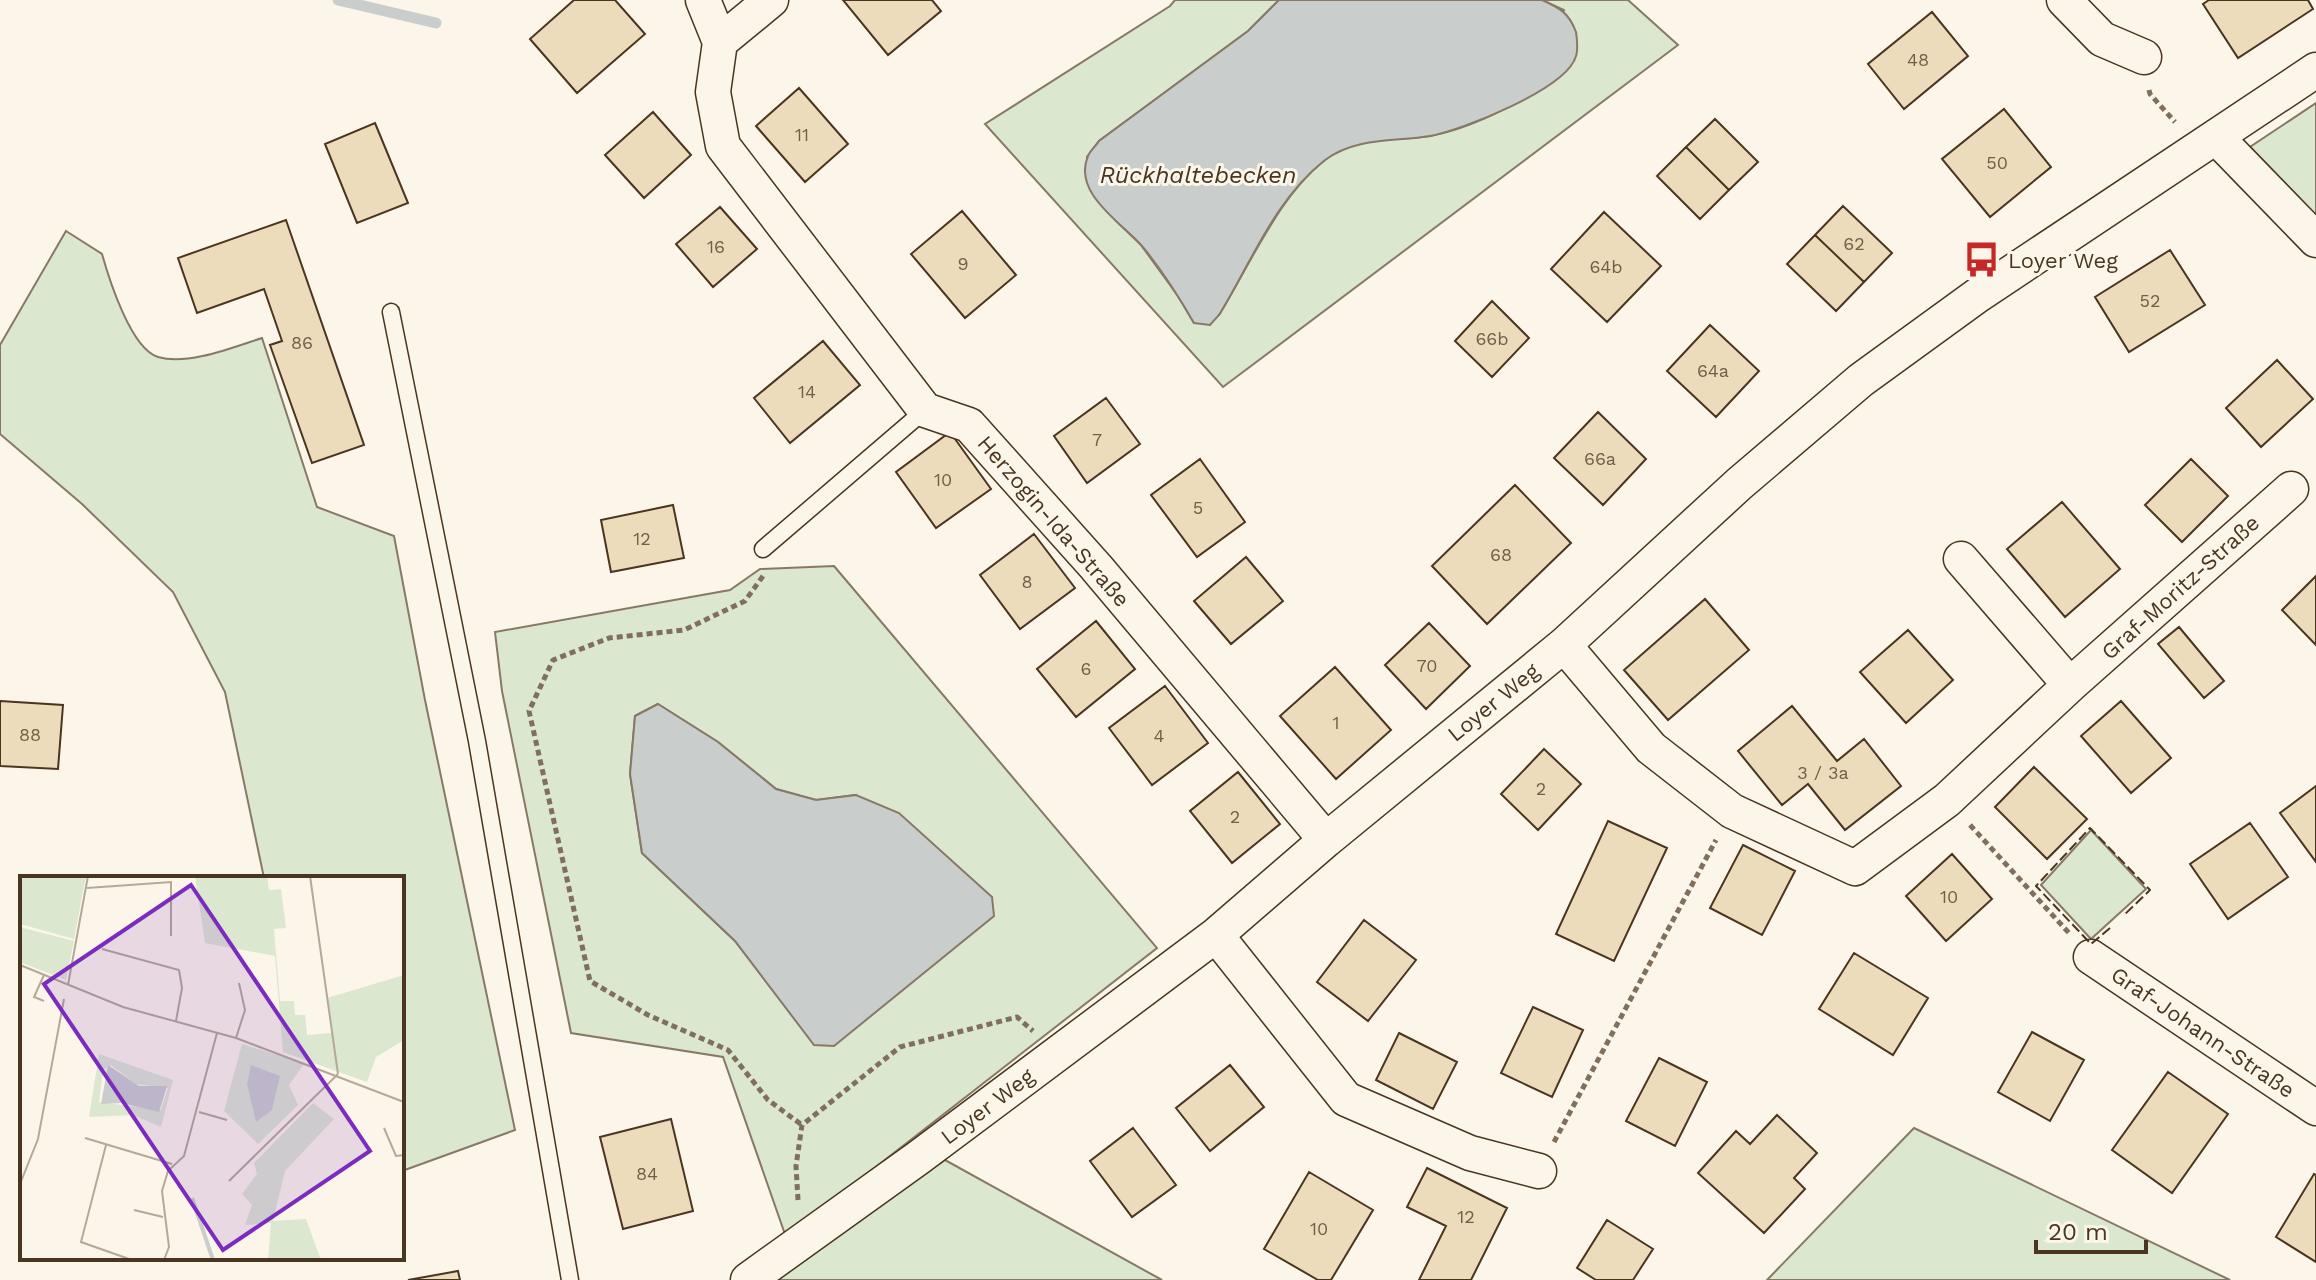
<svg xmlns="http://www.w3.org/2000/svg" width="2316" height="1280" font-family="'Work Sans',sans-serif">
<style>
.green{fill:#dce7d0;stroke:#887966;stroke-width:2;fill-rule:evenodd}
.water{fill:#c9cecd;stroke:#887966;stroke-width:2}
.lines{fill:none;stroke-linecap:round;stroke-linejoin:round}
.stream{stroke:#c9cecd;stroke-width:11}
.building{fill:#ecdcbc;stroke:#4a3520;stroke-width:2}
.lane-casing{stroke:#4a3520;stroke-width:19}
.street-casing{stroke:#4a3520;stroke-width:37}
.path{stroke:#7f6f5c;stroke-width:5;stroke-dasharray:6 4;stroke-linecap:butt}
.lane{stroke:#fbf6e9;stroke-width:16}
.street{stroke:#fbf6e9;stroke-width:34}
.fence{stroke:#4a3520;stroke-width:2;stroke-dasharray:10 4;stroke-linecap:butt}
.labels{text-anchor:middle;stroke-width:6;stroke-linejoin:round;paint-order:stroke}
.number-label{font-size:18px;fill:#725f47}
.poi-label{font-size:22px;fill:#4a3520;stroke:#fbf6e9;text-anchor:start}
.street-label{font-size:22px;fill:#4a3520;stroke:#fbf6e9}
.water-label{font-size:24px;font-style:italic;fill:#4a3520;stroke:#fbf6e9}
.inset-river{fill:none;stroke:#c9cecd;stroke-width:4}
.inset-road{fill:none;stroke:#b4a999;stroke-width:2}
.view{fill:#7b2cbf;fill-opacity:0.15;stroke:#7b2cbf;stroke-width:4}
.inset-edge{fill:none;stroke:#4a3520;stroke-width:4}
</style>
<rect width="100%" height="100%" fill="#fbf6e9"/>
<path class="green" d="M1175,0h104l-31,31 -149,110 -12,16 28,63 26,25 37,51 16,27 25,-8c33,-53 65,-133 121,-165 24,-14 63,-9 90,-14 40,-7 77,-28 112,-47l22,-79 -22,-10h86l50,45 -455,342 -238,-263 185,-118z
M2316,103v112l-66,-68z
M66,231l36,23c7,25 29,95 56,103 29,9 76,-10 104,-19l55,169 77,29 31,164 90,430 -113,41v-293h-138l-39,-186 -52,-100 -91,-88 -82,-70v-89z
M834,566l323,382 -371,289 -63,-180 -152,-24 -69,-342 -7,-59 235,-42 30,-21zM658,704l60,38 58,47 40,11 40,-5 -42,249 -79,-103 -93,-88 -12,-79 5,-58z
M2091,830l55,59 -55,50 -50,-54z
M1914,1128l316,152h-463z
M945,1160l217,120h-395z"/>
<path class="water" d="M1279,0h263c18,8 27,13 34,32 1,6 2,19 0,24 -9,33 -114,74 -146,80 -36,6 -74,1 -105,24 -50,39 -74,103 -106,155l-9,10 -16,-2c-15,-26 -32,-53 -52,-77 -20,-23 -70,-53 -54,-90 2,-5 8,-10 11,-15l149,-110z
M658,704l60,38 58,47 40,11 40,-5 43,18 93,84 2,19 -160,130 -20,-1 -79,-104 -93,-88 -12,-79 5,-58z"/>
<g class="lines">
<path class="stream" d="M338,0l98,23"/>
</g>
<path class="building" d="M574,0h41l30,34 -68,59 -47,-54z
M843,0h89l9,11 -53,44z
M2209,0h99l5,9 -75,49 -35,-54z
M1932,12l36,44 -64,53 -36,-45z
M799,88l49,56 -43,38 -49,-56z
M2004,109l47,58 -61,50 -48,-58z
M653,112l38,43 -47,43 -39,-43z
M1715,119l43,43 -29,28 -43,-43z
M375,123l33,80 -51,20 -32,-79z
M1686,147l43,43 -29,29 -43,-43z
M1843,206l49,47 -28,29 -49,-47z
M720,207l37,42 -44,38 -37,-43z
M962,211l54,64 -51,43 -54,-64z
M1604,212l57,54 -54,56 -56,-53z
M286,220l78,225 -52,18 -42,-118 12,-4 -18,-52 -67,24 -19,-55z
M1815,235l49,47 -28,29 -49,-47z
M2170,250l35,55 -76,47 -34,-55z
M1492,301l37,37 -37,39 -37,-36z
M1710,325l49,46 -43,46 -49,-46z
M823,341l37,44 -70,58 -36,-45z
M2277,360l36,39 -52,48 -35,-39z
M1106,398l34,46 -53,39 -33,-47z
M1598,412l48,47 -43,46 -49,-47z
M950,432l41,57 -55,39 -40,-56z
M1200,459l45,63 -48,35 -46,-62z
M2191,459l37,37 -46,46 -37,-37z
M1515,485l56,58 -84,81 -55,-58z
M2062,502l58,67 -55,48 -58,-68z
M673,505l11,53 -73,14 -10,-52z
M1034,534l41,54 -55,41 -40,-54z
M1246,557l37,44 -52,43 -37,-43z
M2316,576v69l-34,-35z
M1705,599l44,51 -81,70 -44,-50z
M1096,621l39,48 -59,48 -39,-48z
M1429,623l41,43 -44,43 -41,-44z
M2179,627l45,54 -20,17 -46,-54z
M1908,630l45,50 -47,43 -46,-51z
M1335,667l56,63 -55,49 -56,-63z
M1165,686l43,57 -56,42 -43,-57z
M0,701l63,4 -5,64 -58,-3z
M2121,701l50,57 -40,35 -50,-57z
M1792,706l45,55 27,-22 37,47 -56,44 -37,-46 -26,21 -44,-54z
M1544,749l37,35 -43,46 -37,-36z
M2034,767l53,52 -40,40 -52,-52z
M1238,772l42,52 -48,39 -42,-52z
M2316,786v76l-36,-49z
M1608,821l59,27 -53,113 -58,-27z
M2250,823l38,54 -60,42 -38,-55z
M1743,845l52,26 -33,64 -52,-27z
M1952,854l40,45 -46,42 -40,-45z
M1364,920l52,40 -48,61 -51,-39z
M1854,953l74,45 -35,57 -74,-46z
M1533,1007l50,23 -31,67 -51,-24z
M2032,1032l52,28 -34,61 -52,-29z
M1399,1033l58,29 -24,47 -57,-29z
M1659,1058l48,24 -32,64 -49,-25z
M1230,1065l34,42 -54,44 -34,-43z
M2168,1072l60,42 -56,79 -60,-43z
M1777,1115l40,38 -23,25 11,11 -41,44 -66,-60 38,-42 14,13z
M671,1119l22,92 -70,18 -23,-92z
M1133,1128l43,57 -44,32 -42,-56z
M1427,1168l80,40 -36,72h-52l27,-54 -39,-19z
M1309,1172l64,38 -42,70h-13l-54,-31z
M2314,1174l2,1v87l-40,-25z
M1607,1220l46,29 -20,31h-37l-19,-12z
M458,1271l2,9h-52z"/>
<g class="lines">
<defs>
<path id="lane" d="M391,312l86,429 93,539
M763,549l162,-139"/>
<path id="street" d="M703,0l17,42 -7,50 10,54 202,264 44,15 127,142 230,273
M2064,0l38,39 42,18
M720,42l51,-42
M2217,138l99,102
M1961,559l109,126
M1564,645l87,103 81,63 123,57 92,-68 123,-115 221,-196
M1216,935l130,164 124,54 69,18
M2091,957l225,151
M748,1280l170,-122 298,-223 110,-95 238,-195 175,-161 122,-104 117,-85 338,-225"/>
</defs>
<use href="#lane" class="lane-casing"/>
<use href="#street" class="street-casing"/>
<path class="path" d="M2149,90l1,4 25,28
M763,576l-18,25 -61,29 -75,8 -56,22 -24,51 61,270 58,34 80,35 40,50 34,25
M1970,825l99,108
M1554,1142l162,-302
M798,1200l-2,-34 6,-41 98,-78 117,-30 16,14"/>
<use href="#lane" class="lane"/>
<use href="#street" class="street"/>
<path class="fence" d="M2110,928l-19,16 -55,-58 54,-58 60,62 -27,26"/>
</g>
<defs>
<symbol id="bus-bare" viewBox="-9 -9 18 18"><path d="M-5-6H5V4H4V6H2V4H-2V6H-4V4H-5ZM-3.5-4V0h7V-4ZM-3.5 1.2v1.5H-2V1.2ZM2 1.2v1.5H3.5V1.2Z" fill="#c62828" stroke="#fbf6e9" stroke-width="2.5" paint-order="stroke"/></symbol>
</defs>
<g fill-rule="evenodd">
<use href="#bus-bare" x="1956" y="234" width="51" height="51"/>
</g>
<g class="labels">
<g class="number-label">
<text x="1918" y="66">48</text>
<text x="802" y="141">11</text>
<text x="1997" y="169">50</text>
<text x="1854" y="250">62</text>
<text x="716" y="253">16</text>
<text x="963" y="270">9</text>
<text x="1606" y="273">64b</text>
<text x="2150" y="307">52</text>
<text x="1492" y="345">66b</text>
<text x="302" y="349">86</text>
<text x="1713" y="377">64a</text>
<text x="807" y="398">14</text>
<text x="1097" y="446">7</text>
<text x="1600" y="465">66a</text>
<text x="943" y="486">10</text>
<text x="1198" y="514">5</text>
<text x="642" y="545">12</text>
<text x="1501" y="561">68</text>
<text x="1027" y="588">8</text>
<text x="1427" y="672">70</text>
<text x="1086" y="675">6</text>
<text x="1336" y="729">1</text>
<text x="30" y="741">88</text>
<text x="1159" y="742">4</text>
<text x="1823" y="779">3 / 3a</text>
<text x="1541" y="795">2</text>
<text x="1235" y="823">2</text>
<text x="1949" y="903">10</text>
<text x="647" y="1180">84</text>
<text x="1466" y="1223">12</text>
<text x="1319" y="1235">10</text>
</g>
<g class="poi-label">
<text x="2008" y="268">Loyer Weg</text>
</g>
<g class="street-label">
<text transform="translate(1054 521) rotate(49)" y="8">Herzogin-Ida-Straße</text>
<text transform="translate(2180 587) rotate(-42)" y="8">Graf-Moritz-Straße</text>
<text transform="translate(1493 702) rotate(-39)" y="8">Loyer Weg</text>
<text transform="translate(2203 1032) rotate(34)" y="8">Graf-Johann-Straße</text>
<text transform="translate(987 1106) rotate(-37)" y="8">Loyer Weg</text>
</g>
<g class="water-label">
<text x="1198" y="183">Rückhaltebecken</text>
</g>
</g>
<g transform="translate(20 876)">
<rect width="384" height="384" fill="#fbf6e9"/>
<path d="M0,0h66l-12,63 -54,-15zM175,0h72l2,14 12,-1 5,39 -12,1 6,72h14l1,14h10l2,20 25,-2 -5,-35 77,-23v65l-28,17 -9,25 -84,-30 -8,-96 -70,-13zM0,51l54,14 -8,39 -46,-18zM222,168l62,20 -15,21 9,20 -40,39 -34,-33zM260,200l-9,34h-18l-1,-16zM79,178l74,26 -12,47 -28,-12 -44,2zM91,189l25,19 32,4 -7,22 -62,-8 4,-32zM293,227l21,16 -49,52 -12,50 33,-2 15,41h-53l3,-37 -26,2 7,-20 -10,-11 15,-20 -3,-11z" fill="#dce7d0" fill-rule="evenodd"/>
<path d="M88,189l31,21h28l-8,26 -37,-9 -21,1zM231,189l29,11 -8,34 -16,12 -9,-38z" fill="#c9cecd"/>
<path class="inset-river" d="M172,322l21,62"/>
<path class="inset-road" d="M290,0l28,198M67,12l84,-6v54M82,73l77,21 3,18 -6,33M0,89l103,42 113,31 168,64M24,99l-10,22 10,4M48,109l20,-109M216,162l9,-28 -6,-27M179,236l28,8M364,252l12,28 8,-1M65,262l87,26M86,269l-25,97 51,18M209,305l109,-107M0,308l18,-45 26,-140M114,334l29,7M144,384l5,-13 -7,-56 6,-20 16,-15 33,-123"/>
<path class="view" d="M171,9l179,266 -147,99 -179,-266z"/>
<rect width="384" height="384" class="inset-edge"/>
</g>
<path d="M2036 1240v12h110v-12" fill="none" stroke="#4a3520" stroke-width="4"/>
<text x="2048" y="1240" font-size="24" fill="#4a3520" stroke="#fbf6e9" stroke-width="6" paint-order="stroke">20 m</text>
</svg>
